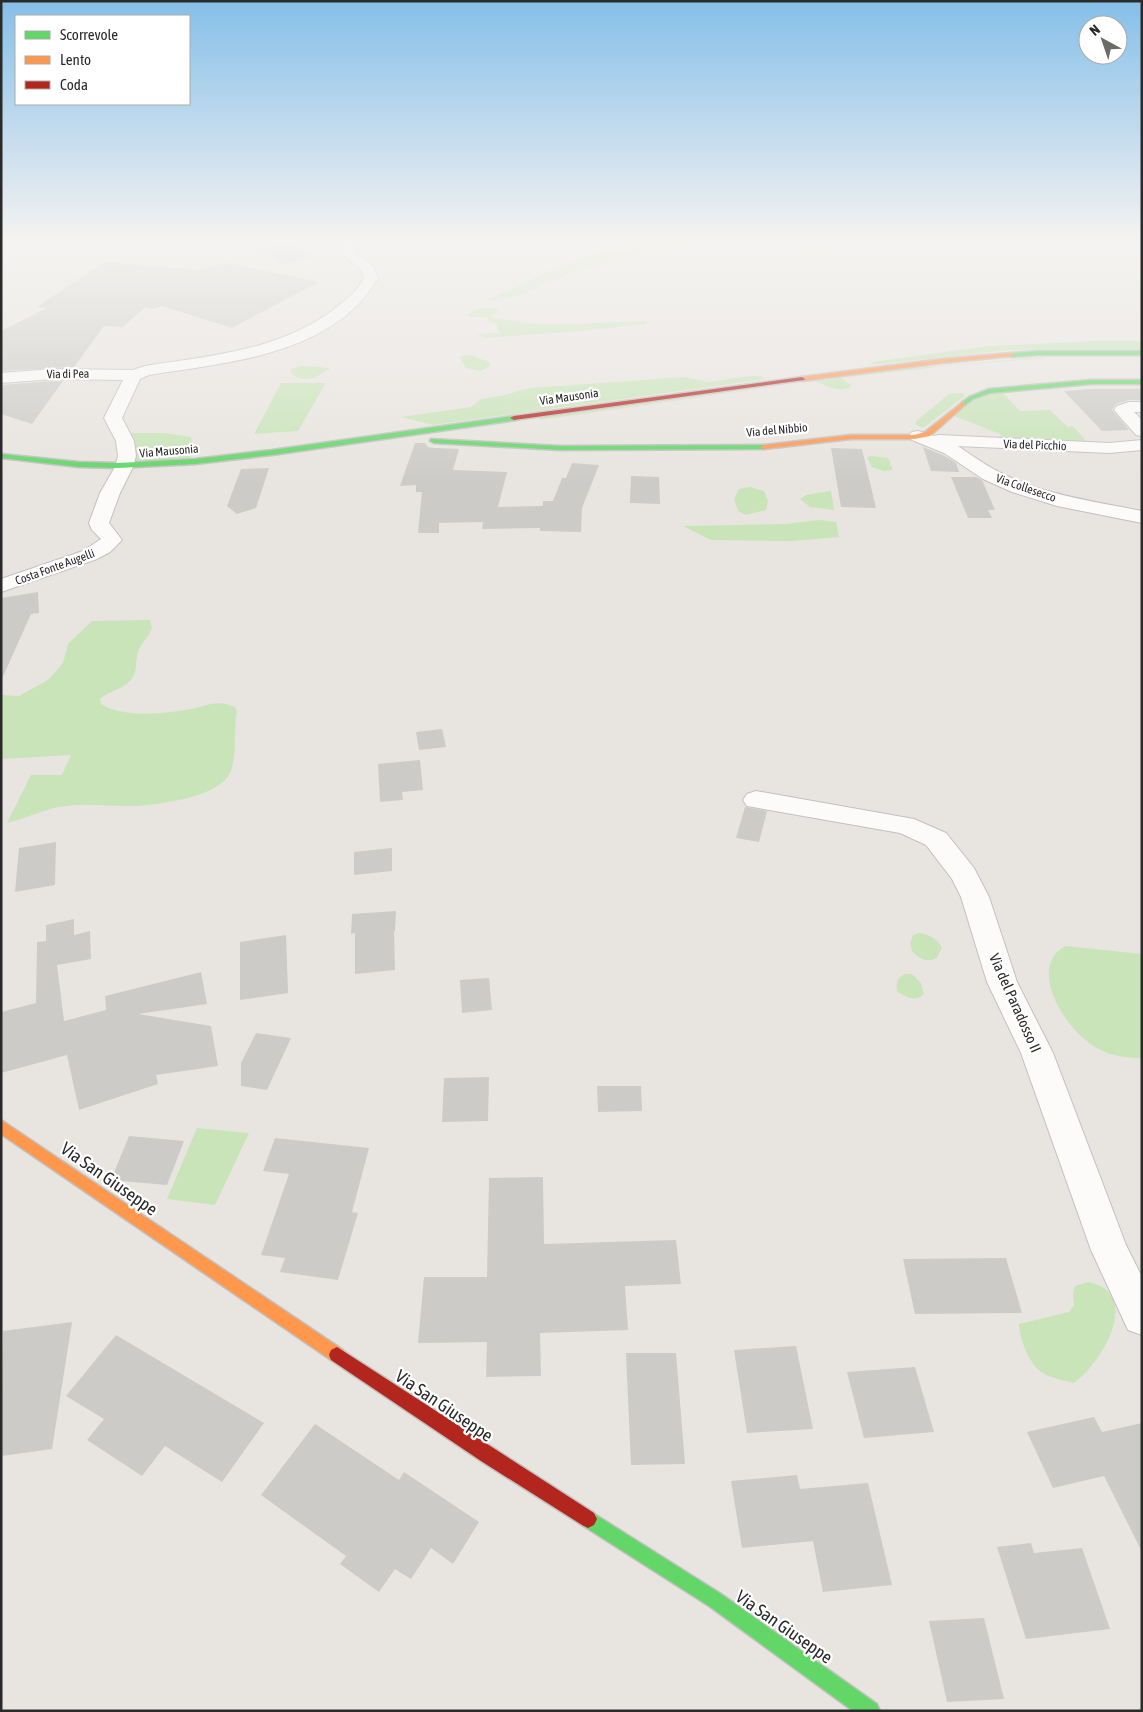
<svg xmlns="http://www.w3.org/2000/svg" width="1143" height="1712" font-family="'Asap Condensed',sans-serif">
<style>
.green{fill:#c8e4b8}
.building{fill:#cdcbc7}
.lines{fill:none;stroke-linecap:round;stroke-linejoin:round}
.street-casing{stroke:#c2c1c1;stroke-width:2}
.fast-casing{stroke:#c2c1c1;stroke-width:3}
.slow-casing{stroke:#c2c1c1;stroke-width:3}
.jam-casing{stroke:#c2c1c1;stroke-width:3}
.street{fill:#fcfbfa;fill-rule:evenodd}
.fast{fill:#63d668;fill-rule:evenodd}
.slow{fill:#ff974d;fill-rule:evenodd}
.jam{fill:#b3261e;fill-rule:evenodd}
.labels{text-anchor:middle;stroke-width:4.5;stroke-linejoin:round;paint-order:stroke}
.far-street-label{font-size:12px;fill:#2a2a2a;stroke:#fff}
.street-label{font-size:15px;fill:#2a2a2a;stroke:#fff}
.near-street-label{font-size:18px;fill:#2a2a2a;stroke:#fff}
</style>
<rect width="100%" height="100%" fill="#e8e5e0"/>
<path class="green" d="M652,241h48c-8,3 -14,6 -22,8 -12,3 -25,3 -38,5 -23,5 -47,12 -70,20 -28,9 -52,27 -83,26l81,-38 30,-9z
M765,241h18l88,25 -92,-23z
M493,307l6,3 -9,7c52,12 104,5 157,4v3l-65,7 -97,7 -8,-4 22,-1 -2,-9 -10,-3 1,-4h-18l-2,-3 12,-6z
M1092,341h50v8l-133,1 -138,15 1,-3 118,-16z
M472,355l18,8v3l-9,5 -15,-3 -6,-10 2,-2z
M1045,357l1,1 -99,8 -106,12 10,7 -2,3c-11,4 -22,-1 -33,-7l-276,39v-2l366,-49z
M303,366c5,0 25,1 27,3 -14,7 -23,17 -39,4v-4z
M750,376h10l6,3 -333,46 -32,-8 70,-10 10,-8 25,-4 15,-5 11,-2 152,-11 25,5z
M281,383h45l-28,48 -44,3z
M1000,390l20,21 30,-1 18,17 5,-1 16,18 -97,-4 10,-5 -50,-20 16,-12z
M963,393l2,3 -42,32 -7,-3v-4l33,-27z
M128,433h37l26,4 2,11 -3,10 -59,3z
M872,456l16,2 5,12 -9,1 -12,-4 -5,-10z
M750,487l14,4 4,10 -2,9 -20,5 -8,-4 -4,-12 5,-10z
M831,491l3,19 -24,-3 -10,-8 6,-4z
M819,520l17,2 3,15 -48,4 -80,-1 -28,-14 103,-2z
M150,620l2,8c-3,9 -11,15 -14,24 -3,9 0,22 -8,29 -9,9 -21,10 -30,18l1,5c22,14 64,10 89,5 18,-3 27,-10 45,-2l2,4c-4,20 1,47 -8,64 -13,22 -67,29 -91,31 -24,1 -48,-3 -72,0 -20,2 -39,12 -59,17l24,-48h31l9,-20 -70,4v-64l18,1 29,-16 15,-17 5,-19 24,-23z
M920,933c10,2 16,5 22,14l-5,11c-11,5 -18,1 -25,-7l-2,-7 3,-9z
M1065,946l77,8v104c-16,0 -31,-2 -45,-10 -29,-15 -72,-79 -32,-102z
M905,974h7l9,9 3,11c-9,8 -18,4 -27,-3 -1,-9 0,-13 8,-17z
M197,1128l52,5 -34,72 -48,-6z
M1089,1282c54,12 13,81 -15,101 -11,-3 -25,-5 -34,-12 -11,-8 -21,-34 -21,-47l50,-12 5,-7 -1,-11 2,-8z"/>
<path class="building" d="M288,242l28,14 -31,8 -27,-15z
M104,262l97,8 26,-7 92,19 -87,46 -70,-22 -9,3 -8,-2 -22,20 -19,-1 -30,41 -73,4v-40l46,-23 -10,-1z
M53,381h10l-31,43 -31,-10v-29z
M1091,389h49l2,11h-13l-13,4 -4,6 17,20 -27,1 -38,-40z
M415,443h10l3,4 6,1 25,1 -6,21 54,2 -9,35 45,-1v-5h10l9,-23h4l6,-15 27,2 -17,43 -1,24 -41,-1v-3l-58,1 1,-7 -44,1v10h-21l4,-41h-6v-7l-16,1z
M923,447l20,8 13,8 3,9 -28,-1z
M831,448l31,1 14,59 -35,-1z
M269,468l-13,40 -19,6 -10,-8 14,-37z
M631,476l28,1 1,27 -30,-1z
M951,477h25l6,3 13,30h-7l4,8h-24z
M38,592l1,21 -8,1 -30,67v-83z
M442,729l4,18 -27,3 -3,-18z
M420,760l3,30 -21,2 1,8 -23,2 -2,-38z
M745,807l22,4 -8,31 -23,-4z
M56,842l-1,43 -40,7 4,-44z
M392,848v23l-38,4v-23z
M396,911l-1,20h-1l1,39 -40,4v-41l-4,1 1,-20z
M74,919v16l16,-4 1,28 -34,6 7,56 42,-11 -1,-14 96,-24 6,32 -69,10 73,12 7,40 -62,9 2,9 -79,26 -12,-55 -66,18v-61l35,-9 1,-61 9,-1v-16z
M286,935l2,58 -48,7v-58z
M489,978l3,32 -30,3 -2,-33z
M256,1033l35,5 -24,52 -26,-4v-23z
M489,1077l-1,44 -46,1 2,-44z
M597,1086h44l1,25 -44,1z
M129,1136l55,5 -17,44 -56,-5z
M275,1138l94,10 -17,64 6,1 -20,67 -58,-8 5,-14 -24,-3 28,-81 -26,-3z
M543,1177l1,67 132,-4 5,44 -56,2 3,44 -88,3 1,43 -55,1 1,-35 -69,1 6,-66h63l2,-99z
M1006,1258l16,55 -107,1 -12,-55z
M72,1322l-20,127 -51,7 2,-125z
M116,1335l148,88 -42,59 -57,-36 -23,30 -55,-36 17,-21 -38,-23z
M796,1346l17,83 -66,4 -13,-83z
M626,1353h50l9,111 -54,1z
M915,1367l19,65 -70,6 -17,-66z
M1094,1417l8,15 40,-9v129l-38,-76 -51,12 -26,-56z
M315,1424l84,56 5,-8 75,50 -26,42 -22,-16 -20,31 -16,-10 -16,23 -39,-28 6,-8 -85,-61z
M797,1475l3,14 68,-6 24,102 -69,7 -10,-51 -71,7 -11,-67z
M1031,1543l3,10 48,-5 28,81 -84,10 -29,-92z
M984,1618l20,81 -57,3 -18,-81z"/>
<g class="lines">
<defs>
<path id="street" d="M342,241h14l-2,9 20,17 4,11 -2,3c-44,74 -151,82 -227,94l-9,4 -18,39 12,23 2,15 -3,11 -13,26 -11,30 13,17 -12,12 -13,7 -96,33v-13l82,-28 18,-12 -9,-9 -3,-7 11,-30 15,-26 3,-11 -2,-15 -12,-23 19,-38 -70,-1 -52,4v-10l52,-4 80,1 12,-4c66,-10 139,-16 193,-60 10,-8 20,-16 26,-28l-2,-7 -22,-20z
M1129,402h13v10h-8l8,8v16l-6,-1 -22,-25 3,-4z
M918,431l16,5 5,-1 170,8 33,-3v10l-33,3 -151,-7c13,9 26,18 39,25 45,24 96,30 145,40v12l-85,-17 -45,-14 -29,-13 -39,-26 -32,-13 -3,-4 3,-4z
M756,791l158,28 32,14 28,35 15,29 28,85 36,71 73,192 16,32v58l-14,-5 -37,-80 -70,-197 -34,-71 -26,-85 -9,-18 -26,-34 -26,-12 -153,-27 -4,-6 4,-6z"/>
<path id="fast" d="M1038,351h104v4h-104l-27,2 -3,-2 3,-2z
M1091,380h51v4h-51l-101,9 -17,6 -8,6 -5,-1 9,-7 20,-8z
M514,416h3v4l-245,35 -77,9 -77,4 -39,-1 -78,-9v-4l78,8 39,1 77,-4 77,-9z
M431,439l129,7 204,-1 4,2 -4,2 -204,1 -126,-7 -4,-2z
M588,1510l133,84 156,110 3,7h-27l-144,-105 -127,-81 -3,-6 3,-6z"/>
<path id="slow" d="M1011,353l2,1v2l-71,7 -140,18 -3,-2 3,-2 140,-18z
M963,402l3,2 -1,1 -35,31 -16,3h-63l-87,10 -4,-2 4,-2 87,-10h63l11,-3z
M1,1120l342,230 2,5 -2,5 -6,3 -6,-3 -330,-226z"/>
<path id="jam" d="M802,377l3,2 -1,1 -290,40 -4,-2 4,-2z
M337,1347l257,166 3,6 -3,6 -6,3 -6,-3 -101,-64 -150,-101 -2,-5 2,-5z"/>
</defs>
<use href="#street" class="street-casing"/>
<use href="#fast" class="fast-casing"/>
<use href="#slow" class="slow-casing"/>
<use href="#jam" class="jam-casing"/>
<use href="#street" class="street"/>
<use href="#fast" class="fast"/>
<use href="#slow" class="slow"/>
<use href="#jam" class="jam"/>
</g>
<linearGradient id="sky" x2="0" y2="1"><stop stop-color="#85bfe9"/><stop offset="0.5" stop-color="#f5f3f1"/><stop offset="1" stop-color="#f5f3f1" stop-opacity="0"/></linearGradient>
<rect width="1143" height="481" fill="url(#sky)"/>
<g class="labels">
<g class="far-street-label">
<text transform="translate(68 374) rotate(-1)" y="4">Via di Pea</text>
<text transform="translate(569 397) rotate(-8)" y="4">Via Mausonia</text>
<text transform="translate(777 430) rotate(-5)" y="4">Via del Nibbio</text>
<text transform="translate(1035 445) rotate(2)" y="4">Via del Picchio</text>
<text transform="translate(169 451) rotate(-5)" y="4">Via Mausonia</text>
<text transform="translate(1026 488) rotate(19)" y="4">Via Collesecco</text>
<text transform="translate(55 567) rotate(-20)" y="4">Costa Fonte Augelli</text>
</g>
<g class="street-label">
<text transform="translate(1015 1003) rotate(66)" y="5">Via del Paradosso II</text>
</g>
<g class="near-street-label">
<text transform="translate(109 1179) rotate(35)" y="6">Via San Giuseppe</text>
<text transform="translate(444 1406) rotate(34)" y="6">Via San Giuseppe</text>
<text transform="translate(784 1627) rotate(35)" y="6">Via San Giuseppe</text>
</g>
</g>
<rect width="1143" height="1712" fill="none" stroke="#2a2a2a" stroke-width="5"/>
<rect x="15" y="15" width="175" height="90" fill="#ffffff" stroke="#aaaaaa"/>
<rect x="25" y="31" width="25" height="8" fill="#63d668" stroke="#aaaaaa"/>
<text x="60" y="40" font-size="15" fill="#2a2a2a">Scorrevole</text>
<rect x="25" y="56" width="25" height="8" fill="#ff974d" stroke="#aaaaaa"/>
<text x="60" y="65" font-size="15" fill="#2a2a2a">Lento</text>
<rect x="25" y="81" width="25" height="8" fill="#b3261e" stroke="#aaaaaa"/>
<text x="60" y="90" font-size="15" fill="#2a2a2a">Coda</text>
<g transform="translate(1103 40) rotate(320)"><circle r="24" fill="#ffffff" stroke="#aaaaaa"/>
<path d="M0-4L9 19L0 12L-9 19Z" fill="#6c6b6a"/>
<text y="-8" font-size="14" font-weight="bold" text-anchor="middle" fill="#2a2a2a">N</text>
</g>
</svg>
